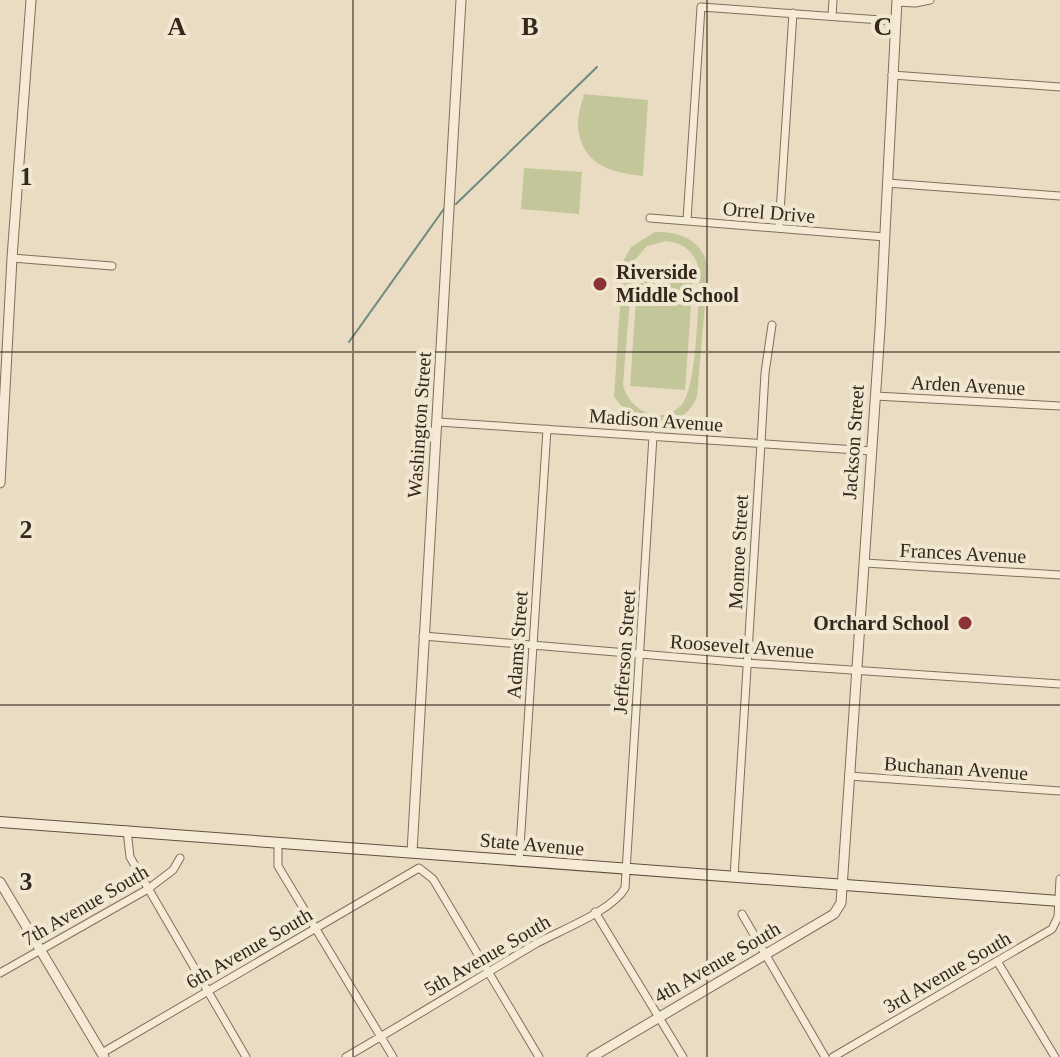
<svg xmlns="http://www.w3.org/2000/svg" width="1060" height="1057" font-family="Georgia,serif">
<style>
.green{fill:#c3c698;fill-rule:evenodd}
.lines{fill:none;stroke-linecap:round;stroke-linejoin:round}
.stream{stroke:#6d8981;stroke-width:2}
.minor-casing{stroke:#816e5c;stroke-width:9}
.tertiary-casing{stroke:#816e5c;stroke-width:11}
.secondary-casing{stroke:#634f3f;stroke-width:12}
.minor{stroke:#f5ead5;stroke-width:7}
.tertiary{stroke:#f5ead5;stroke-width:9}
.secondary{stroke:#f5ead5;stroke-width:10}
.grid{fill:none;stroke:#33271e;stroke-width:2;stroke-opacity:0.55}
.poi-dot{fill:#8a3237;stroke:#f1e7d1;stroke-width:3}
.labels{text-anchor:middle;stroke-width:8;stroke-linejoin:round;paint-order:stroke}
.street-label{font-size:20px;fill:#33271e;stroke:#f1e7d1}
.poi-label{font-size:20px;font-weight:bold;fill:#33271e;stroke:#f1e7d1;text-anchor:start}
.grid-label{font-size:26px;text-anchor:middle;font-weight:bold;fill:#33271e;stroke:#f1e7d1;stroke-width:8;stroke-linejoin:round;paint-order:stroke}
</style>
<rect width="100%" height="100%" fill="#e9dcc3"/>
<path class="green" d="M584,94l64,6 -5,76c-32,-3 -62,-12 -65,-50 -1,-10 4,-23 6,-32z
M524,168l58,4 -3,42 -58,-5z
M655,232c25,-1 50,9 53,38l-11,126c-14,39 -65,31 -83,0l9,-134 8,-15zM666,241c20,2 31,14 34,33 -2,27 -3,110 -17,129 -20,25 -55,8 -60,-19l10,-122 14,-16z
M638,273l55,4 -8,113 -55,-4z"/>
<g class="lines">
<path class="stream" d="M456,204l141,-137
M349,342l97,-136"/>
<defs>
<path id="minor" d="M897,2l18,1 15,-3
M832,16l1,-16
M892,75l168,12
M887,183l173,13
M650,218l235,19
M687,220l14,-213 194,14
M779,228l14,-215
M12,258l100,8
M875,396l185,10
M438,422l434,29
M865,563l195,12
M423,636l324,27 313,21
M849,776l211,15
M127,830l3,27 116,200
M278,843v23l115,191
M519,862l28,-433
M734,877l27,-434 4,-70 7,-48
M595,912l88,145
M742,914l83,143
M997,961l58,96
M0,973l148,-84 25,-19 7,-12
M102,1053l317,-185 14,11 106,178
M346,1057c64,-37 127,-76 191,-114 24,-13 75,-32 88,-55l28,-452
M833,1057l219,-128 6,-12 2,-38"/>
<path id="tertiary" d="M0,483l12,-225 19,-258
M412,852l49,-852
M0,882l104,175
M592,1057l242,-143 7,-11 39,-574 17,-329"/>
<path id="secondary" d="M0,822l1060,79"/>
</defs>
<use href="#minor" class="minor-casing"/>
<use href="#tertiary" class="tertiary-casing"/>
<use href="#secondary" class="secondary-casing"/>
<use href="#minor" class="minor"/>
<use href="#tertiary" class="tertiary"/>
<use href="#secondary" class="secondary"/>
</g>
<path class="grid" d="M353,0v1057M707,0v1057M0,352h1060M0,705h1060"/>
<g class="poi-dot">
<circle cx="600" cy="284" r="8"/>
<circle cx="965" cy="623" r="8"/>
</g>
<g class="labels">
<g class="street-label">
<text transform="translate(769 212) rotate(5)" y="7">Orrel Drive</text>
<text transform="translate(968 385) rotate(3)" y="7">Arden Avenue</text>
<text transform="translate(656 420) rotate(4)" y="7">Madison Avenue</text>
<text transform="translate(419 425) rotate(-86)" y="7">Washington Street</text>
<text transform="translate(853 442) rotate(-86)" y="7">Jackson Street</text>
<text transform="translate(738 552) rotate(-87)" y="7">Monroe Street</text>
<text transform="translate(963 553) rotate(3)" y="7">Frances Avenue</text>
<text transform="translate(517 645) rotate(-86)" y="7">Adams Street</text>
<text transform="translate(742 646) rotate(4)" y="7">Roosevelt Avenue</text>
<text transform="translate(624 652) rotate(-86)" y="7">Jefferson Street</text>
<text transform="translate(956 768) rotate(4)" y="7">Buchanan Avenue</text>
<text transform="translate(532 844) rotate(5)" y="7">State Avenue</text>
<text transform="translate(85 905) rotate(-30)" y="7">7th Avenue South</text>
<text transform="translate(249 948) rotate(-30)" y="7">6th Avenue South</text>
<text transform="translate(487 955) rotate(-30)" y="7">5th Avenue South</text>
<text transform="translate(717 962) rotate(-30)" y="7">4th Avenue South</text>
<text transform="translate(947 972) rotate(-30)" y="7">3rd Avenue South</text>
</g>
<g class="poi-label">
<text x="616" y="279">Riverside<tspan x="616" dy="23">Middle School</tspan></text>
<text x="949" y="630" text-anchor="end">Orchard School</text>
</g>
</g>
<g class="grid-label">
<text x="177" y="35">A</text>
<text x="530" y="35">B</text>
<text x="883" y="35">C</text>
<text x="26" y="185">1</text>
<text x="26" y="538">2</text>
<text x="26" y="890">3</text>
</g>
</svg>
